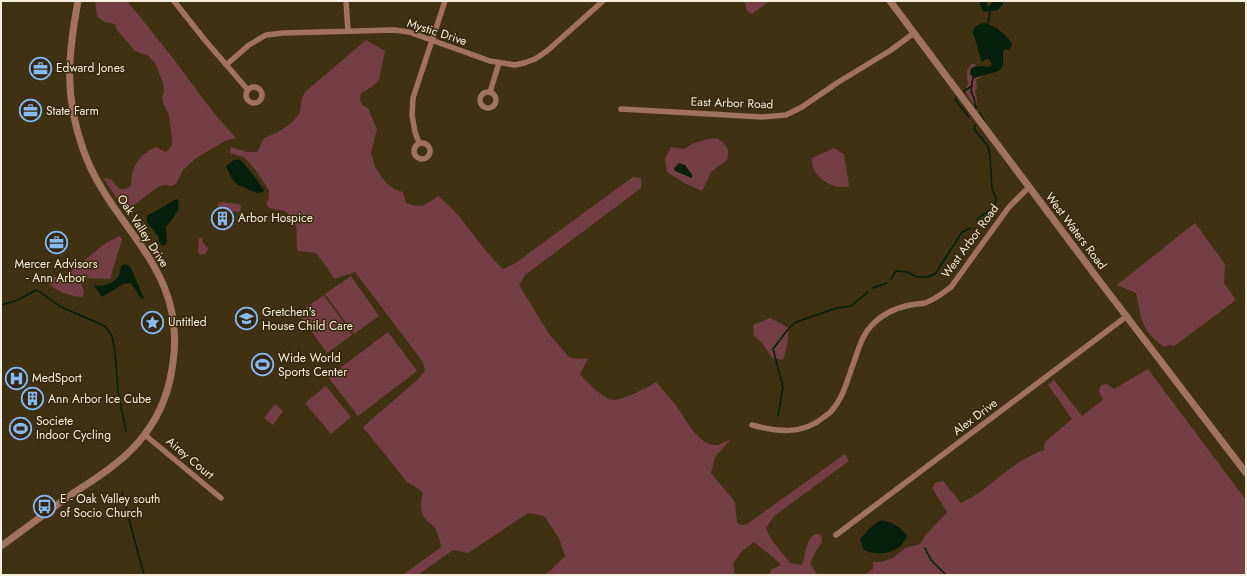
<svg xmlns="http://www.w3.org/2000/svg" width="1247" height="576" font-family="Jost,sans-serif">
<style>
.green{fill:#743e45}
.water{fill:#041f0c}
.lines{fill:none;stroke-linecap:round;stroke-linejoin:round}
.stream{stroke:#041f0c;stroke-width:1.5}
.minor{stroke:#a0735d;stroke-width:5.5}
.tertiary{stroke:#a0735d;stroke-width:7}
.labels{text-anchor:middle;stroke-width:3;stroke-linejoin:round;paint-order:stroke}
.street-label{font-size:12px;fill:#f9efde;stroke:#362708}
.poi-label{font-size:12px;fill:#f9efde;stroke:#362708;text-anchor:start}
</style>
<rect width="100%" height="100%" fill="#403113"/>
<path class="green" d="M95,1h32c10,12 20,24 29,36 28,33 50,70 80,101l-11,3 -29,17 -13,12 -7,14 -5,2 -6,-1 -7,2 -31,23h-2l-22,-32 8,1c6,9 11,15 20,6 1,-20 8,-30 25,-38l10,5 6,-7v-5l-3,-25 -6,-12 -1,-6 2,-6 -1,-8 -7,-18 -7,-9 -14,-5 -19,-22 -1,-5 -10,-2 -8,-5z
M742,1h25v2l-15,11 -5,-3 -2,-8z
M366,40l19,11 -6,29 -9,8 -9,5 -1,7 2,5 6,3 9,21 -6,24 4,14 11,16 8,6 9,3 3,11c16,6 19,2 32,-7 26,20 41,51 65,73l11,-5 119,-87 8,1v10l-116,87 -6,10 30,49 21,24 18,1 -8,15c6,7 24,26 34,26 9,0 34,-13 42,-18 7,8 13,15 19,22 9,12 21,38 38,41 7,1 12,-4 18,-6l-16,18 -4,16 24,29 2,21 5,2 5,-1 98,-70 4,7 -75,55 -8,12 5,11 19,24 12,2c4,-9 4,-35 19,-30l1,7 -6,9 -6,12 6,10 6,2h-53l3,-6 9,-4 -6,-6 -21,-17 -13,10 -8,12 2,11h-192l7,-4 15,-15 -6,-18 -15,-22 -16,-3 -60,40 -15,-3 -35,25h-15l38,-28c-1,-7 -3,-15 -8,-21 -2,-2 -5,-4 -7,-6 -6,-8 -6,-18 -3,-27l-6,-5 -10,-6 -44,-55 55,-48 7,-8 -2,-9 -68,-90 -21,7 -8,-13 -10,-13 -18,-2c-3,-9 1,-22 -4,-30 -2,-4 -6,-7 -9,-10l-16,-3 -3,-5 3,-5v-8l-15,-22 -10,-11 -14,-4 1,-6 15,5h11l7,-14c13,-5 31,-14 36,-27 2,-8 0,-11 5,-19z
M971,64h3l2,1 -5,4 7,7h4l-6,4 1,9 -2,1 2,11 -1,6 -7,-9 -4,-8 3,-6 -1,-8v-5z
M717,138c10,8 13,9 10,22l-15,11 -10,20 -18,-8 -17,-11 -2,-14 6,-11 13,2 8,-5 16,-5z
M834,148l10,6 5,32c-17,5 -39,-10 -37,-28z
M219,202l21,2 1,2 -1,6 -19,-2v-3h-3z
M1195,223l30,41 -1,19 12,17 -62,46 -5,-1 -5,2c-24,-18 -22,-26 -28,-54l-19,-8z
M119,236l3,3 -12,40 -22,-1 -8,3 4,11 -1,5c-14,-1 -33,-7 -39,-20h20l39,-32z
M199,238h3l1,5 5,5 -1,3 -2,3 -4,1 -3,-3z
M351,276l28,40 -25,18 -29,-40z
M324,295l28,40 -25,18 -29,-40z
M770,318l19,10 -2,18 -4,14 -11,-2 -10,-15 -8,-7 -1,-11z
M388,332l29,39 -59,45 -30,-39z
M1148,369l98,131v75h-382l9,-6v-7h8l12,-4 12,-10 15,-4 5,-8 22,-24 -15,-24 3,-5 8,-2 18,22c9,-5 19,-10 27,-17 17,-14 35,-29 56,-36l1,-8 27,-23 -24,-34 6,-5 28,36 21,-16 -4,-9 2,-6 6,-1 7,5z
M326,386l25,31 -20,17 -26,-31z
M275,404l8,7 -10,14 -9,-7z"/>
<path class="water" d="M980,1h6l1,5 2,1 4,-5 -1,-1h12c-5,12 -9,9 -20,11l-4,-7z
M984,23c9,1 26,14 28,22l-3,5 -3,-1 -3,2v14l-4,6 -25,7 -4,-4 1,-6 9,-2 10,1 2,-3 -3,-5h-3l-4,3 -1,-2 -8,-28c1,-6 5,-8 11,-9z
M234,160c2,0 4,-1 6,0 3,1 22,26 24,30l-1,2 -6,1 -19,-8 -6,-6 -6,-13z
M679,163l6,2 7,10v3l-17,-7 -1,-3z
M178,199c3,12 -5,19 -12,28l1,15 -2,3 -3,1 -3,-5 -1,-5 -11,-14v-6l26,-15z
M124,264l5,2 3,4 12,29 -4,-2 -9,-14 -8,1 -21,13 -8,-12 8,1 11,-4 6,-6 2,-9z
M882,520c11,3 18,6 25,16 -6,17 -28,21 -43,14l-4,-11c7,-7 13,-16 22,-19z"/>
<g class="lines">
<path class="stream" d="M988,23l2,-11
M973,77l-2,14 3,7 2,10
M964,91l8,-5
M956,97l-1,2 14,18
M980,113l4,7
M975,125v1l-1,3 14,17 2,11 2,31 4,10 -1,8
M976,220l14,-10
M891,279l5,-8 11,1 10,5h10l8,-3 24,-37 3,-5 9,-4
M873,288l14,-5
M1,305l14,-4 22,-11 24,17 44,19 7,10 3,16 3,40 8,39
M778,416l5,-29 -10,-38 16,-21 7,-6 41,-14 14,-2 17,-14
M122,493l22,82
M925,548l6,12 15,15"/>
<path class="minor" d="M174,1l30,38 44,51
M346,1l2,30
M226,65l23,-20 17,-10 17,-2 111,-3 15,2 81,29 25,4 9,-2 11,-4 12,-8 56,-50
M246 95a8 8 0 1 1 16 0a8 8 0 1 1-16 0Z
M480 100a8 8 0 1 1 16 0a8 8 0 1 1-16 0Z
M490,92l9,-29
M621,109l141,8 24,-2 16,-8 35,-24 54,-33 23,-17
M414 151a8 8 0 1 1 16 0a8 8 0 1 1-16 0Z
M419,143l-4,-11 -3,-17 1,-17 32,-97
M752,425c25,7 51,10 72,-8 3,-2 7,-5 9,-8 11,-13 15,-32 21,-47 4,-12 8,-26 17,-36 11,-12 24,-18 39,-21 5,-1 11,-1 15,-2 11,-4 18,-10 26,-16l58,-80 20,-20
M145,435l76,63
M836,535l291,-219"/>
<path class="tertiary" d="M890,1l211,282 145,190
M1,546c24,-17 47,-35 71,-52 26,-17 54,-34 73,-60 16,-21 25,-46 28,-72 14,-96 -63,-134 -90,-213 -19,-53 -15,-94 -5,-148"/>
</g>
<defs>
<symbol id="office-ring" viewBox="-11 -11 22 22"><circle r="9.5" fill="#362708" stroke="#86bbfb" stroke-width="1.5"/><path d="M-6-3h4V-5.5h4V-3h4V5H-6ZM-1-4.5V-3h2v-1.5ZM-6 0V1H6V0Z" fill="#86bbfb"/></symbol>
<symbol id="building-ring" viewBox="-11 -11 22 22"><circle r="9.5" fill="#362708" stroke="#86bbfb" stroke-width="1.5"/><path d="M-4-6H4V6H1V3H-1V6H-4ZM-2.5-4.3h1.7v1.8h-1.7ZM.8-4.3h1.7v1.8H.8ZM-2.5-1h1.7V.8h-1.7ZM.8-1h1.7V.8H.8Z" fill="#86bbfb"/></symbol>
<symbol id="school-ring" viewBox="-11 -11 22 22"><circle r="9.5" fill="#362708" stroke="#86bbfb" stroke-width="1.5"/><path d="M0-5L7-2L0 1L-7-2ZM-4 1L0 2.5L4 1V4Q0 6-4 4Z" fill="#86bbfb"/></symbol>
<symbol id="sight-ring" viewBox="-11 -11 22 22"><circle r="9.5" fill="#362708" stroke="#86bbfb" stroke-width="1.5"/><path d="M0-6L1.8-2.2L6-1.7L2.9 1.2L3.7 5.4L0 3.3L-3.7 5.4L-2.9 1.2L-6-1.7L-1.8-2.2Z" fill="#86bbfb"/></symbol>
<symbol id="stadium-ring" viewBox="-11 -11 22 22"><circle r="9.5" fill="#362708" stroke="#86bbfb" stroke-width="1.5"/><path d="M0-5a6.5 5 0 1 0 0 10a6.5 5 0 1 0 0-10ZM-3.5-1.8h7v3.6h-7Z" fill="#86bbfb"/></symbol>
<symbol id="hospital-ring" viewBox="-11 -11 22 22"><circle r="9.5" fill="#362708" stroke="#86bbfb" stroke-width="1.5"/><path d="M-5-5h3v3.5h4V-5h3V5h-3V1.5h-4V5h-3Z" fill="#86bbfb"/></symbol>
<symbol id="bus-ring" viewBox="-11 -11 22 22"><circle r="9.5" fill="#362708" stroke="#86bbfb" stroke-width="1.5"/><path d="M-5-6H5V4H4V6H2V4H-2V6H-4V4H-5ZM-3.5-4V0h7V-4ZM-3.5 1.2v1.5H-2V1.2ZM2 1.2v1.5H3.5V1.2Z" fill="#86bbfb"/></symbol>
</defs>
<g fill-rule="evenodd">
<use href="#office-ring" x="28" y="56" width="25" height="25"/>
<use href="#office-ring" x="18" y="98" width="25" height="25"/>
<use href="#building-ring" x="210" y="206" width="25" height="25"/>
<use href="#office-ring" x="44" y="230" width="25" height="25"/>
<use href="#school-ring" x="234" y="306" width="25" height="25"/>
<use href="#sight-ring" x="140" y="310" width="25" height="25"/>
<use href="#stadium-ring" x="250" y="352" width="25" height="25"/>
<use href="#hospital-ring" x="4" y="366" width="25" height="25"/>
<use href="#building-ring" x="20" y="386" width="25" height="25"/>
<use href="#stadium-ring" x="8" y="416" width="25" height="25"/>
<use href="#bus-ring" x="32" y="494" width="25" height="25"/>
</g>
<g class="labels">
<g class="street-label">
<text transform="translate(437 32) rotate(18)" y="4">Mystic Drive</text>
<text transform="translate(732 103) rotate(2)" y="4">East Arbor Road</text>
<text transform="translate(143 231) rotate(57)" y="4">Oak Valley Drive</text>
<text transform="translate(1076 231) rotate(53)" y="4">West Waters Road</text>
<text transform="translate(970 241) rotate(-54)" y="4">West Arbor Road</text>
<text transform="translate(975 417) rotate(-37)" y="4">Alex Drive</text>
<text transform="translate(190 458) rotate(40)" y="4">Airey Court</text>
</g>
<g class="poi-label">
<text x="56" y="72">Edward Jones</text>
<text x="46" y="115">State Farm</text>
<text x="238" y="222">Arbor Hospice</text>
<text x="56" y="268" text-anchor="middle">Mercer Advisors<tspan x="56" dy="14">- Ann Arbor</tspan></text>
<text x="262" y="316">Gretchen's<tspan x="262" dy="14">House Child Care</tspan></text>
<text x="168" y="326">Untitled</text>
<text x="278" y="362">Wide World<tspan x="278" dy="14">Sports Center</tspan></text>
<text x="32" y="382">MedSport</text>
<text x="48" y="403">Ann Arbor Ice Cube</text>
<text x="36" y="425">Societe<tspan x="36" dy="14">Indoor Cycling</tspan></text>
<text x="60" y="503">E - Oak Valley south<tspan x="60" dy="14">of Socio Church</tspan></text>
</g>
</g>
<rect width="1247" height="576" fill="none" stroke="#f9efde" stroke-width="4"/>
</svg>
